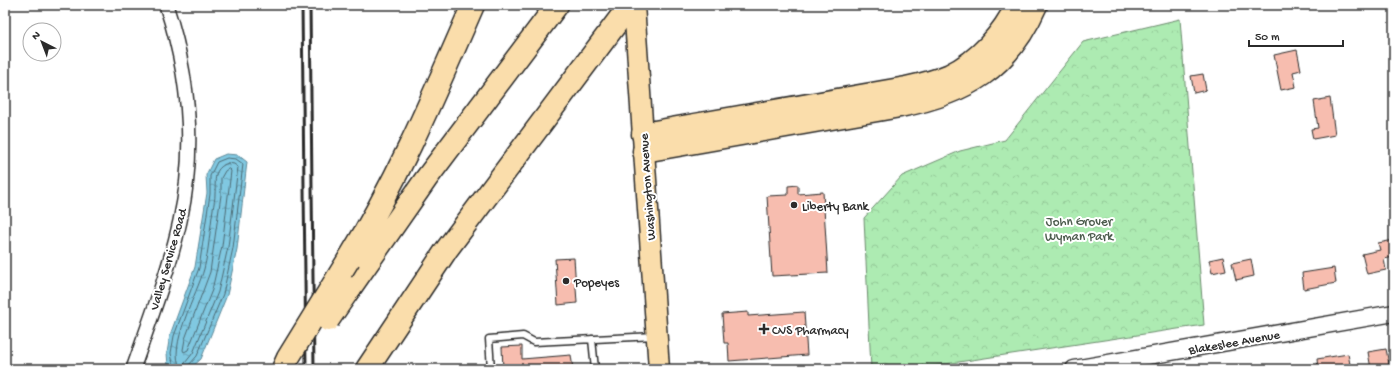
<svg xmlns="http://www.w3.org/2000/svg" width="1399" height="374" font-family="'Gochi Hand',sans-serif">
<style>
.forest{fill:url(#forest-crowns);stroke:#6c8b6e}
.water{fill:url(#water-ripples);stroke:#5e8998}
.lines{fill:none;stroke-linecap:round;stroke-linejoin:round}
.shore{stroke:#4d6a74;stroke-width:1}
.building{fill:#f7bdaf;stroke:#2b2b2b}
.service-casing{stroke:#2b2b2b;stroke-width:9}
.minor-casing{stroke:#2b2b2b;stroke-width:16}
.tertiary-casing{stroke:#2b2b2b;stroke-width:19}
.primary-casing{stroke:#2b2b2b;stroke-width:23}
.motorway-casing{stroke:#2b2b2b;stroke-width:25}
.service{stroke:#fff;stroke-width:6}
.minor{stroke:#fff;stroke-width:13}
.tertiary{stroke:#fff;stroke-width:16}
.primary{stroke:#faddab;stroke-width:20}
.motorway{stroke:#faddab;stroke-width:22}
.rail{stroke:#2b2b2b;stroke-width:3}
.motorway-bridge-casing{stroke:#2b2b2b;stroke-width:25;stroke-linecap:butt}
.motorway-bridge{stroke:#faddab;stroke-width:22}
.poi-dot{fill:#2b2b2b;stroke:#fff;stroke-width:1.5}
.labels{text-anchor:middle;stroke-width:4;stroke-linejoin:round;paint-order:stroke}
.street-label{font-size:13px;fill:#2b2b2b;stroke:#fff}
.poi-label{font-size:13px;fill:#2b2b2b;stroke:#fff;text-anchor:start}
.park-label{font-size:13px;fill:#4c5b4d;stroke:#fff}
</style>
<defs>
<pattern id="forest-crowns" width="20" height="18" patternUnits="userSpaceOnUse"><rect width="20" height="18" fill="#adebb2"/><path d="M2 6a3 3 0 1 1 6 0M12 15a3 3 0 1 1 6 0" fill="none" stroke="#95ca99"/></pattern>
<pattern id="water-ripples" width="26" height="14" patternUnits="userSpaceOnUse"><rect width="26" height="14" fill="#80c8e1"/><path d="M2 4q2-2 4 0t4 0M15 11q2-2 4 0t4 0" fill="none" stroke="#69a3b7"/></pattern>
</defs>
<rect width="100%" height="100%" fill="#fff"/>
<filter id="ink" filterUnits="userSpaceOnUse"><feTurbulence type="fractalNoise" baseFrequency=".025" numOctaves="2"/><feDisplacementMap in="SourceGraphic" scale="8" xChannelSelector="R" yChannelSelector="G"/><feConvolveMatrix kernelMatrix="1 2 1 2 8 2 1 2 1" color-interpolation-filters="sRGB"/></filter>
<g filter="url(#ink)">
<path class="forest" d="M1180,19l24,306 -292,44h-41l-7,-151 38,-42 58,-25 45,-11 78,-98z"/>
<path class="water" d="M226,154l12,1 9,7 -10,87 -10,46 -26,64 -11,10h-18l-4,-3 -1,-13 3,-18 25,-68 12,-74 -1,-18 8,-16z"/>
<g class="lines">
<path class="shore" d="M228,163l6,1 4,3 -10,80 -10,45 -25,61 -12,15c-15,-19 17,-76 23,-99 5,-19 6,-40 9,-60 1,-5 2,-10 2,-15 1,-14 -3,-25 13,-31z
M229,169l2,2 -9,75 -10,44 -24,60 -4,2 -1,-2 2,-11 25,-67 11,-77v-17l4,-7z
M174,369l-3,-16 3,-17 25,-68 11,-74v-18l7,-14 10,-4 9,1 7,5 -10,84 -10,46 -26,62 -8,9 -1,4"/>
</g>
<path class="building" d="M1297,50l4,20 -8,2 3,15 -15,3 -7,-35z
M1203,74l3,16 -12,3 -3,-17z
M1330,98l5,37 -22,4 -2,-10 7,-1 -4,-27z
M798,185v9l25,-2 5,81 -56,3 -5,-80 21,-1v-9z
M1394,240v17l-10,2 2,11 -19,4 -5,-20 18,-4 -2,-7z
M1223,257l3,13 -14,3 -3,-13z
M574,258l3,45 -19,2 -3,-46z
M1251,259l3,17 -18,4 -4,-17z
M1334,268l2,15 -32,6 -2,-16z
M748,312v4l56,-4 3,43 -78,6 -1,-18h-4l-2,-29z
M522,346v13l49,-4 2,14h-70l-1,-22z
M1386,349l4,20h-19l-3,-17z
M1348,354l3,15h-33l-1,-10z"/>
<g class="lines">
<defs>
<path id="service" d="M592,339l3,30
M491,369l-2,-30 34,-3 11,6 121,-6"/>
<path id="minor" d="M133,369c17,-49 36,-98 47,-148 16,-72 9,-146 -14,-216"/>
<path id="tertiary" d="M1074,369l320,-56"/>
<path id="primary" d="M634,5l25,364"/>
<path id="motorway" d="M643,134l263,-46c14,-3 30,-7 44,-13 29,-14 53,-41 67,-70
M644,151l256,-45c66,-13 108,-37 136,-101
M349,259c50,-81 86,-167 124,-254
M350,288l76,-109 131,-174
M367,369l80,-120 183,-244"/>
</defs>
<use href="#service" class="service-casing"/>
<use href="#minor" class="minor-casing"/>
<use href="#tertiary" class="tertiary-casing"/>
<use href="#primary" class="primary-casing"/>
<use href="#motorway" class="motorway-casing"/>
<use href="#service" class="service"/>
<use href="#minor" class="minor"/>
<use href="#tertiary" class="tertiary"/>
<use href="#primary" class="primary"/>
<use href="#motorway" class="motorway"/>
<path class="rail" d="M302,5l4,364
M310,5l4,364"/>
<defs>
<path id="motorway-bridge" d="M328,320l22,-32
M283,369l5,-11 61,-99"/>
</defs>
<use href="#motorway-bridge" class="motorway-bridge-casing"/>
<use href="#motorway-bridge" class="motorway-bridge"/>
</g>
</g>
<g class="poi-dot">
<circle cx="794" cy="205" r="4"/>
<circle cx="566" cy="281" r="4"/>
<path d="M762 323h4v4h4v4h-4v4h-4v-4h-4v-4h4z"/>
</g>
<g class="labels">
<g class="street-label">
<text transform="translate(646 187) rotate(-94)" y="5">Washington Avenue</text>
<text transform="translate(167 259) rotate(-74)" y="5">Valley Service Road</text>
<text transform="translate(1234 341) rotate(-10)" y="5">Blakeslee Avenue</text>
</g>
<g class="poi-label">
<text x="802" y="210">Liberty Bank</text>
<text x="574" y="286">Popeyes</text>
<text x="772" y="334">CVS Pharmacy</text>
</g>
<g class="park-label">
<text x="1079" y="225">John Grover<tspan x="1079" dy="15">Wyman Park</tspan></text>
</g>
</g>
<rect width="1399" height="374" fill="none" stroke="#fff" stroke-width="20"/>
<rect x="10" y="10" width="1379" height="354" fill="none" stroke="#2b2b2b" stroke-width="1.5" filter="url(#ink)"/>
<g transform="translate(42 42) rotate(318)"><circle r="19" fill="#ffffff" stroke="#aaaaaa"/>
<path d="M0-3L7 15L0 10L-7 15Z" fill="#2b2b2b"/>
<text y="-6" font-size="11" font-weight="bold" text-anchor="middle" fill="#2b2b2b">N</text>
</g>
<path d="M1249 40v6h94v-6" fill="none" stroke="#2b2b2b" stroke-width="2"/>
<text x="1255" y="40" font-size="12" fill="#2b2b2b" stroke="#ffffff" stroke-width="3" paint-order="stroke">50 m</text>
</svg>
